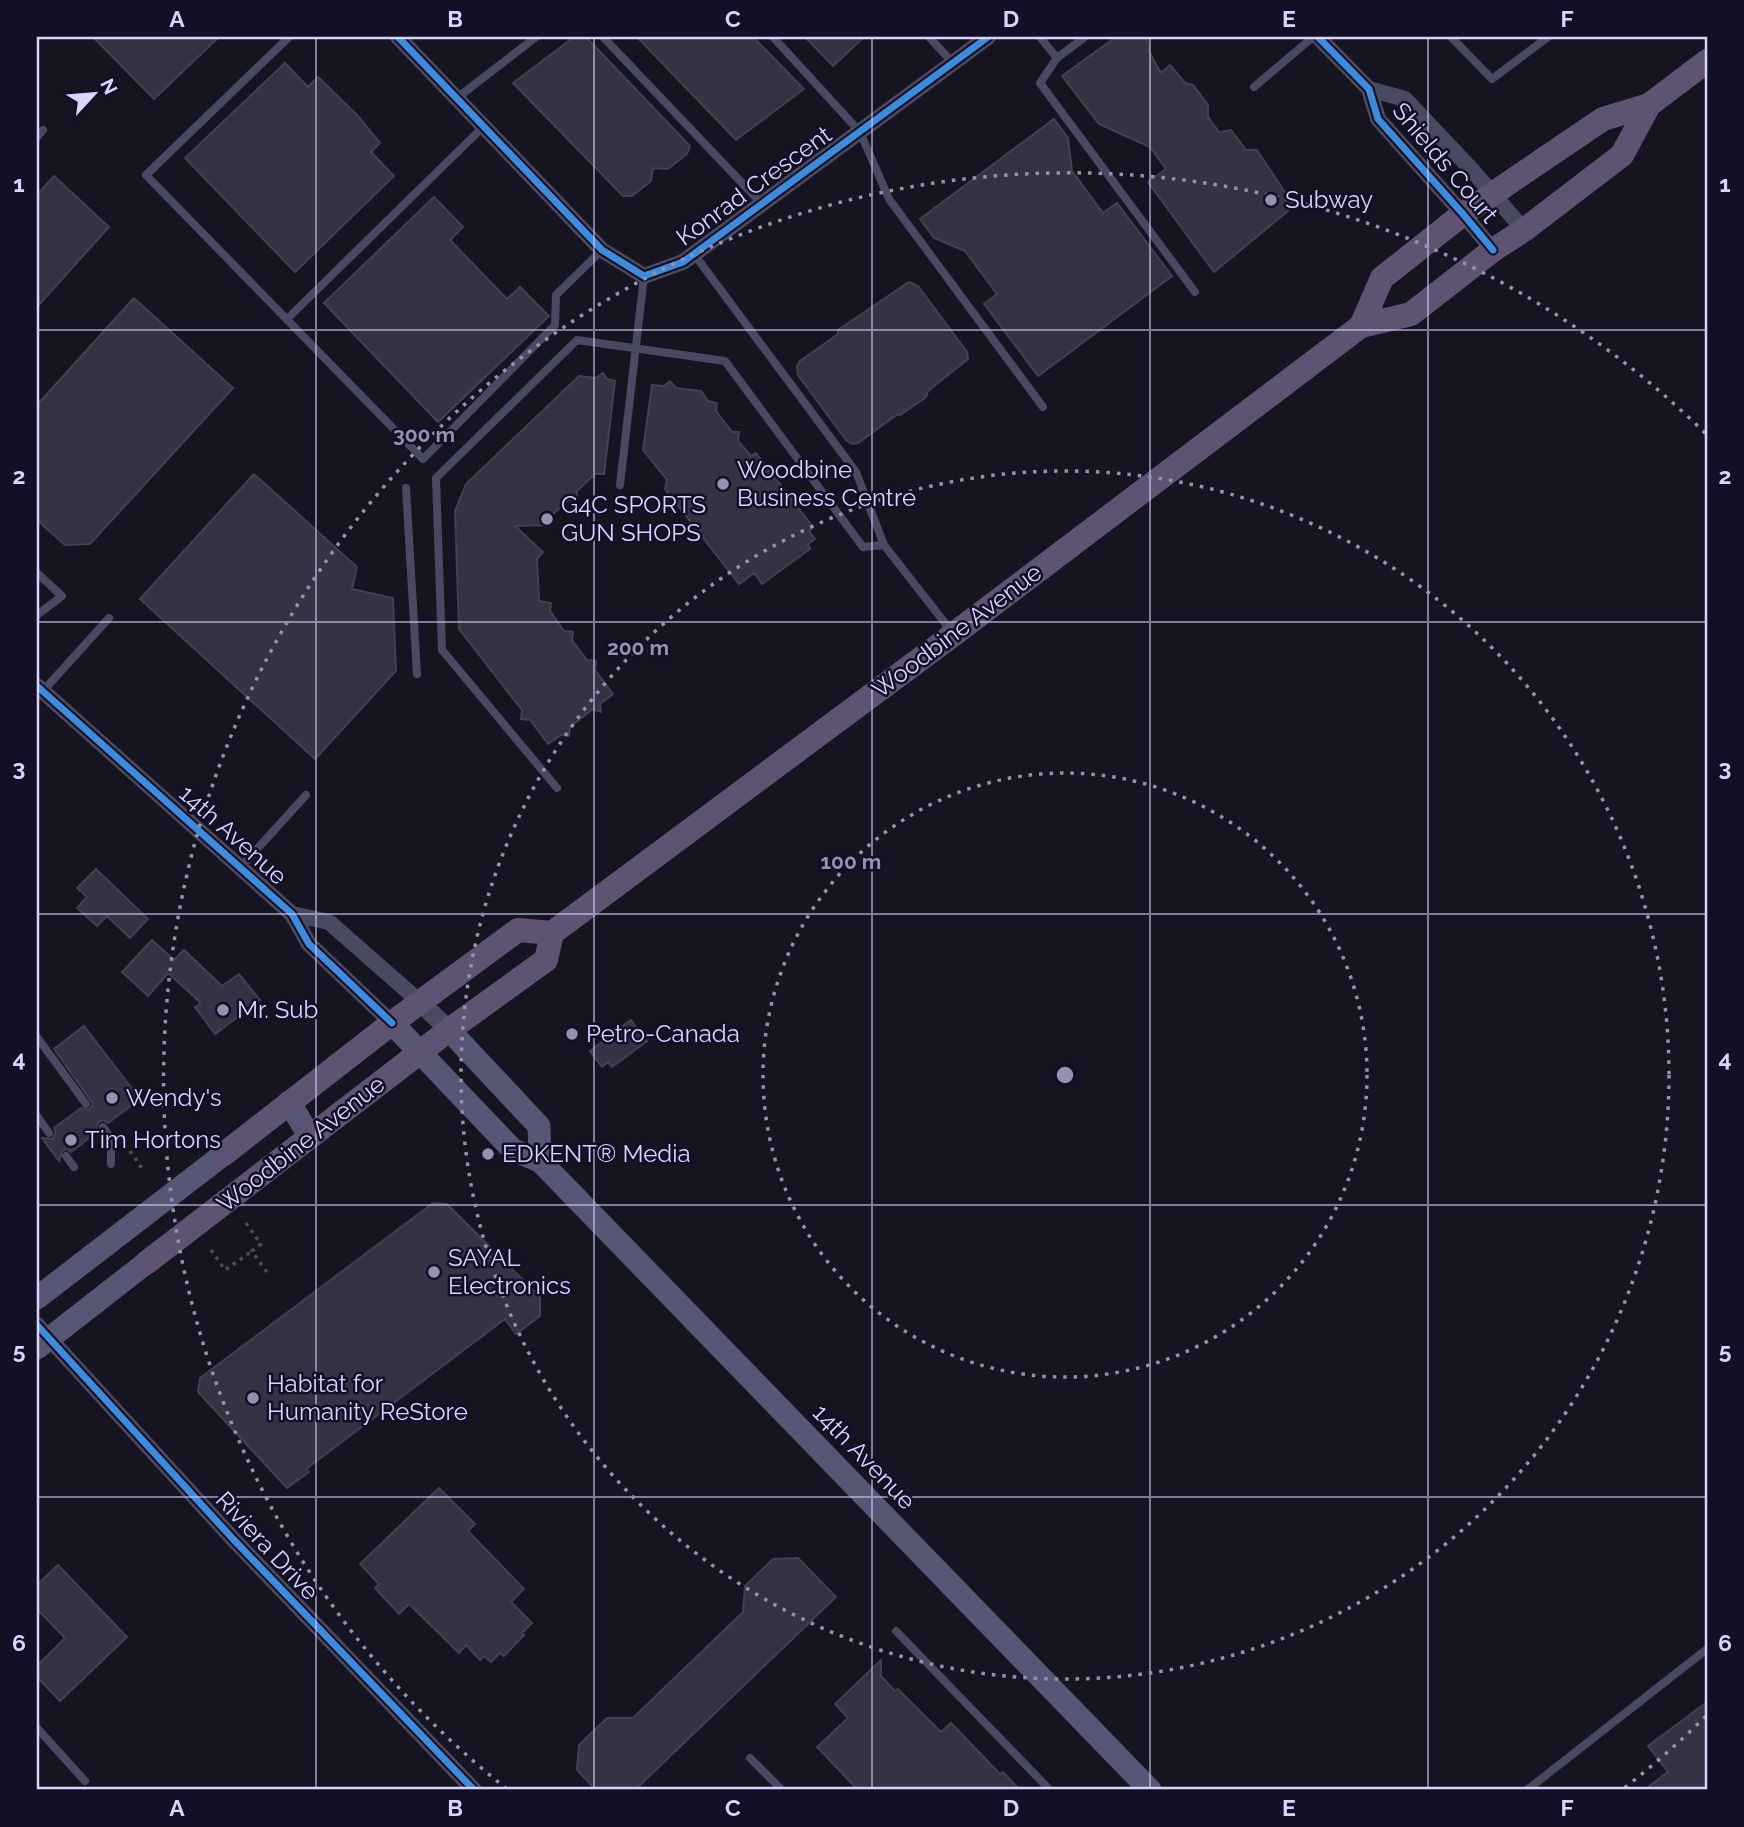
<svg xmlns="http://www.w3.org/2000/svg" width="1744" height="1827" font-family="Raleway,sans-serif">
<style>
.building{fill:#343243;stroke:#433f54;stroke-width:2}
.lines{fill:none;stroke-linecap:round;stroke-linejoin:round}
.path{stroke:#44505f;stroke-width:3.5;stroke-dasharray:3.5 5;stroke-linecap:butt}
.service{stroke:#4a4962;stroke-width:8}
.minor{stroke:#4a4962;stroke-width:16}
.tertiary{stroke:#4a4962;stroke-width:19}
.secondary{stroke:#575674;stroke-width:23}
.primary{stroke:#5e5373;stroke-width:24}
.cycleway-casing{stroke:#130f26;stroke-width:11}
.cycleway{stroke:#408adc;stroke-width:7}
.grid{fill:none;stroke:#d9d4ff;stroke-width:2;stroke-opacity:0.55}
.ring{fill:none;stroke:#9591b1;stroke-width:3.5;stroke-dasharray:3.5 7}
.poi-dot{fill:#9591b1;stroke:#130f26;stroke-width:2.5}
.labels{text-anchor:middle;stroke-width:5;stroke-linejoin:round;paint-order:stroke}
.street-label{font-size:24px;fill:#d9d4ff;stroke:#130f26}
.poi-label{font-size:24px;fill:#d9d4ff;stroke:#130f26;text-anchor:start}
.centre{fill:#9591b1;stroke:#130f26;stroke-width:3.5}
.ring-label{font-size:21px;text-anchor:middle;font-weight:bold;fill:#9591b1;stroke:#130f26;stroke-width:5;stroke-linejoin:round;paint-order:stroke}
.neatline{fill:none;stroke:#d9d4ff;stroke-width:2.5}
.grid-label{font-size:23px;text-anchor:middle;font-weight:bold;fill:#d9d4ff}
</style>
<rect width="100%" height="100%" fill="#161421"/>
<path class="building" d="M93,37h126l-65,62z
M574,37h12l104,109 -3,8 -19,15 -15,-1 -2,13 -19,15h-9l-110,-113z
M637,37h116l51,52 -68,51z
M805,37h59l-31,29z
M1116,37h28l4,5 1,10 12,21 9,-8 15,18 8,2 15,20v12l11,15 12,-2 15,20h11l37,56 -80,66 -66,-90 18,-13 -16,-22 -51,-23 -37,-48z
M285,63l23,24 10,-10 40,39 22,27 -9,9 23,24 -99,96 -110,-114z
M1054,119l14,19 4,33 31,42 14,-10 55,73 -134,100 -54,-72 13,-10 -32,-43 -31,-13 -14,-19z
M54,176l55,51 -72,80v-112z
M434,197l29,30 -13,13 57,59 13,-12 29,29 -111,106 -114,-119z
M909,282l9,4 49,66 1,7 -40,32 -2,6 -26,18 -2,-1 -40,29 -6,1 -6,-4 -48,-65 -1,-8 2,-5 39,-28v-4z
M134,298l99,90 -143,156 -25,1 -28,-25v-115z
M603,373l4,6 8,2 -11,93h-9l-18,17v8l-9,1 -18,17 1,8 -36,1 28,26 -6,7 2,42 12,2 -1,8 14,20 9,1 -1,8 15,20 9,1 -1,9 18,24 -13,10 1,8 -8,-3 -23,18 -1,9 -8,-1 -13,9 -18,-24 -9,-1 1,-9 -63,-81 -4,-118 11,-27 113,-108 17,2z
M670,381l6,7 25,3 7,10 9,2 -1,8 16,21h7l-1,9 13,15 5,-3 57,74 -4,4 6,8 -7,5 2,5 -48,35 -8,-11 -15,11 -74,-95 2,-9 -24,-30 9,-65 12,1z
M254,474l103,93 -5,22 41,9 3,73 -81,88 -175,-160z
M96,869l52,50 -18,19 -23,-22 -10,10 -20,-18 10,-11 -10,-9z
M152,940l22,20 10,-10 38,36 17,-12 21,26 -45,34 -20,-27 6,-4 -33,-30 -20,23 -26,-24z
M631,1020l16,21 -35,26 -4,-5 -6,5 -12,-16z
M84,1026l56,73 -32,24 -5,-3 -4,2 -3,5 2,4 -27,21 -5,-3 -4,2 -3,10 -17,-23 10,1 4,-6 -2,-5 27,-20 8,2 4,-6 -39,-55z
M433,1203l14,1 93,93v19l-24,18 -11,-15 -199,150 3,3 -22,16 -89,-96 2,-14z
M439,1488l36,36 -7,7 56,58 -13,13 21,21 -10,10 2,2 -20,21 -4,-3 -9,9 -7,-6 -4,4 -14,-15 -7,8 -50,-49 -10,10 -24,-26 4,-4 -19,-20z
M798,1558l38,39 -201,193h-39l-19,-20 2,-25 28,-27h26l110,-106 2,-26 28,-27z
M58,1565l69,72 -67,64 -23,-24v-11l28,-28 -28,-29v-24z
M881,1660v16l14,15 3,-2 43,43 10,-9 49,51 3,-2 17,18h-162l-41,-43 31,-29 -13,-14z
M1707,1702v88h-63l24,-18 -20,-26z"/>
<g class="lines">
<path class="path" d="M125,1144l18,26
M246,1223l15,21 -9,7 17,24
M211,1250l14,20 27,-19"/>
<path class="service" d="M289,37l-143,138 277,284 132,-134 1,-30 46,-45
M603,37l159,167
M773,37l87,95 29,67 154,208
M929,37l24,26
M1040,37l17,21
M1085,37l-28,21 -17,25 155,209
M1451,37l41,42 56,-42
M1254,87l59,-50
M457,98l79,-61
M37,137l6,-7
M694,254l162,218 28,73
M287,319l197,-193
M620,485l24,-209
M406,488l11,186
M37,573l25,23 -25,19
M43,691l66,-73
M557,788l-115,-138 -6,-172 141,-138 148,21 138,186 21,-2 68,87
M240,868l66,-73
M37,1037l49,67
M37,1116l12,17
M103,1127l8,11v26
M66,1156l8,11
M896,1631l154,159
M37,1728l48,53
M750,1758l32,32
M1527,1790l180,-141"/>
<path class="minor" d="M398,37l204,213 42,26 39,-14 305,-225
M1318,37l51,52 9,30 85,95 30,36
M1369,89l36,10 67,71 52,60
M37,686l255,228 17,30 83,79
M292,914l37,8 91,80
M37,1325l196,214 241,251"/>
<path class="tertiary" d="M420,1002l29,28"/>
<path class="secondary" d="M392,1023l121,127 27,11 610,629
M449,1030l90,96 1,35
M289,1102l21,35
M37,1298l187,-144
M37,1348l109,-85"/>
<path class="primary" d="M1361,326l21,-48 81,-64 140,-95 46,-14 58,-44
M224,1154l168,-131 126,-93 34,3
M146,1263l303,-233 97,-70 6,-27 402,-299 407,-308 50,-12 82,-64 31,-20 98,-75 27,-50"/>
<defs>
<path id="cycleway" d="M398,37l204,213 42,26 39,-14 305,-225
M1318,37l51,52 9,30 85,95 30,36
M37,686l255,228 17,30 83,79
M37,1325l196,214 241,251"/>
</defs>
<use href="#cycleway" class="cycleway-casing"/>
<use href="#cycleway" class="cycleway"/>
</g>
<path class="grid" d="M316,37v1753M594,37v1753M872,37v1753M1150,37v1753M1428,37v1753M37,330h1670M37,622h1670M37,914h1670M37,1205h1670M37,1497h1670"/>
<g class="ring">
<circle cx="1065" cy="1075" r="302"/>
<circle cx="1065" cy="1075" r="604"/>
<path d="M1706 1716A906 906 0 0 1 1623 1789M507 1789A906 906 0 1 1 1706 434"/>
</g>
<g class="poi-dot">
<circle cx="1271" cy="200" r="7"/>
<circle cx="723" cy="484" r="7"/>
<circle cx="547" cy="519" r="7"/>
<circle cx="223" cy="1010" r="7"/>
<circle cx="572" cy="1034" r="7"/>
<circle cx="112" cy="1098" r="7"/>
<circle cx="71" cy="1140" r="7"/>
<circle cx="488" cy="1154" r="7"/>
<circle cx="434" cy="1272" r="7"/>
<circle cx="253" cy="1398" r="7"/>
</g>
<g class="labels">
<g class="street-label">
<text transform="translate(1445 163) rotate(50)" y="8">Shields Court</text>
<text transform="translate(754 186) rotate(-36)" y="8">Konrad Crescent</text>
<text transform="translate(957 631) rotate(-37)" y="8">Woodbine Avenue</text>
<text transform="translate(233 835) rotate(42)" y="8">14th Avenue</text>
<text transform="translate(301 1144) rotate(-38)" y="8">Woodbine Avenue</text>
<text transform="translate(864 1457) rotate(46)" y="8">14th Avenue</text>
<text transform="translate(267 1546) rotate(47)" y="8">Riviera Drive</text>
</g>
<g class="poi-label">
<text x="1285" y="208">Subway</text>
<text x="737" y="478">Woodbine<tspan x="737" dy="28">Business Centre</tspan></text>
<text x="561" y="513">G4C SPORTS<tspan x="561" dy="28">GUN SHOPS</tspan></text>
<text x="237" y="1018">Mr. Sub</text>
<text x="586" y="1042">Petro-Canada</text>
<text x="126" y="1106">Wendy's</text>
<text x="85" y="1148">Tim Hortons</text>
<text x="502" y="1162">EDKENT® Media</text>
<text x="448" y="1266">SAYAL<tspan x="448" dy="28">Electronics</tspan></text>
<text x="267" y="1392">Habitat for<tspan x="267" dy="28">Humanity ReStore</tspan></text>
</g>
</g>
<circle cx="1065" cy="1075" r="10" class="centre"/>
<g class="ring-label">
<text x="424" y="442">300 m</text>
<text x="638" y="655">200 m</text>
<text x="851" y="869">100 m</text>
</g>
<rect width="1744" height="1827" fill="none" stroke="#130f26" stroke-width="77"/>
<g transform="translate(94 94) rotate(64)" stroke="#130f26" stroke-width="5" paint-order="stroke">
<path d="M0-5L12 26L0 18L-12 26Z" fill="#d9d4ff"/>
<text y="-10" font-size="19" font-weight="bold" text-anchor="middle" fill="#d9d4ff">N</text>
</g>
<rect x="38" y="38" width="1668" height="1750" class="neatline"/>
<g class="grid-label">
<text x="177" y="27">A</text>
<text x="455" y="27">B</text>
<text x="733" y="27">C</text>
<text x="1011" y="27">D</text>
<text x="1289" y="27">E</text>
<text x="1567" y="27">F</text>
<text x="19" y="192">1</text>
<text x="1725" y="192">1</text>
<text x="19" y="484">2</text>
<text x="1725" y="484">2</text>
<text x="19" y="776">3</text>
<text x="1725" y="776">3</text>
<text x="19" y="1067">4</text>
<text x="1725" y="1067">4</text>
<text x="19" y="1359">5</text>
<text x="1725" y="1359">5</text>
<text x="19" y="1651">6</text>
<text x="1725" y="1651">6</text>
<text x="177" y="1816">A</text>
<text x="455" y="1816">B</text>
<text x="733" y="1816">C</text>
<text x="1011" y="1816">D</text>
<text x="1289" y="1816">E</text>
<text x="1567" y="1816">F</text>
</g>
</svg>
